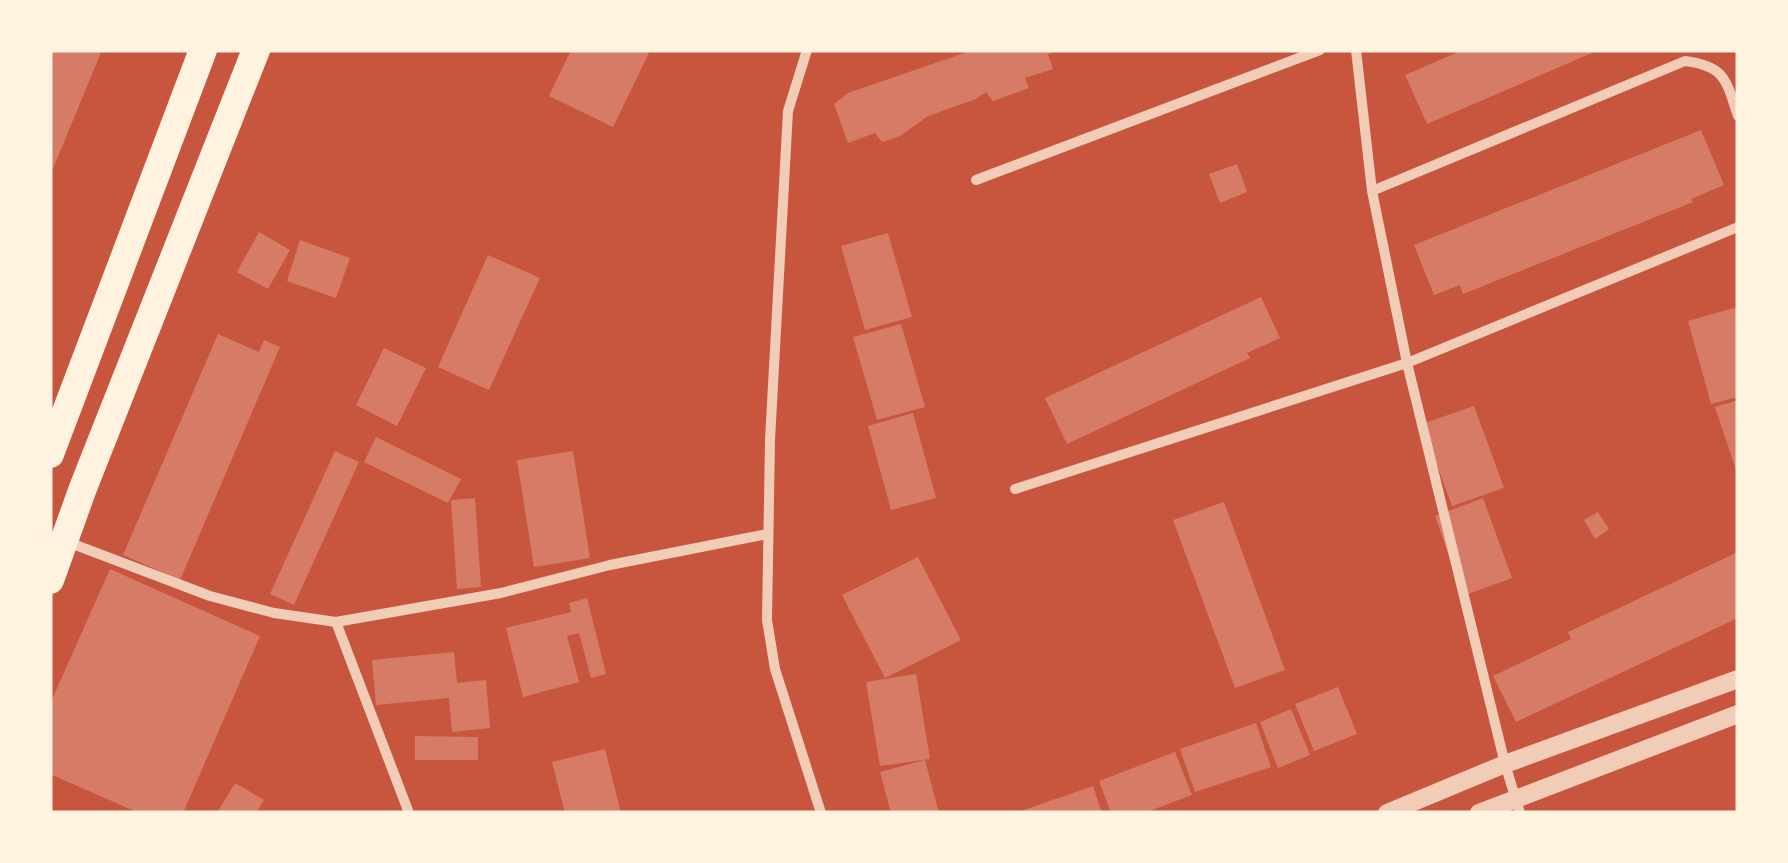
<svg xmlns="http://www.w3.org/2000/svg" width="1788" height="863" font-family="Rubik,sans-serif">
<style>
.building{fill:#d67c66}
.lines{fill:none;stroke-linecap:round;stroke-linejoin:round}
.minor{stroke:#f1ccb7;stroke-width:10}
.tertiary{stroke:#f1ccb7;stroke-width:18}
.trunk{stroke:#fff3e0;stroke-width:28}
</style>
<rect width="100%" height="100%" fill="#c8553d"/>
<path class="building" d="M50,50h52l-52,126z
M571,50h72l6,3 -36,74 -64,-31z
M973,50l85,1 -10,3 5,15 -28,9 4,10 -36,13 -7,-9 -10,7 -48,17 -28,20 -18,6 -7,-9 -27,10 -14,-39 14,-11z
M1463,50h136l-172,74 -22,-49z
M1701,130l23,55 -33,14 2,3 -230,92 -3,-9 -26,10 -20,-50z
M1237,164l10,28 -27,11 -11,-29z
M259,232l31,18 -22,39 -31,-17z
M888,233l24,84 -47,13 -24,-84z
M300,240l50,18 -14,40 -49,-17z
M488,255l52,23 -51,112 -51,-23z
M1261,297l19,41 -33,15 3,5 -183,86 -22,-46z
M1737,307l1,90 -27,7 -23,-83z
M901,324l24,83 -48,13 -24,-83z
M218,334l41,18 5,-12 16,7 -100,233 -57,-25z
M384,348l42,20 -29,58 -41,-21z
M1738,400v73h-1l-22,-66z
M1474,406l30,82 -52,18 -30,-82z
M913,413l23,85 -45,12 -23,-84z
M376,437l85,42 -13,24 -84,-41z
M335,451l24,11 -65,143 -24,-11z
M573,451l17,107 -56,9 -17,-107z
M475,498l6,89 -24,2 -6,-89z
M1483,498l29,80 -49,18 -28,-80z
M1224,502l61,168 -50,18 -62,-168z
M1598,512l11,17 -14,10 -11,-19z
M1738,552v66l-222,104 -23,-46 78,-37 -3,-7z
M918,557l43,83 -76,38 -43,-83z
M110,569l150,67 -77,177h-44l-89,-39v-70z
M587,598l19,76 -15,4 -12,-45 -12,3 12,46 -56,15 -17,-69 65,-16 -2,-9z
M454,652l3,31 29,-3 4,48 -38,4 -3,-34 -73,7 -4,-45z
M916,674l14,85 -50,7 -14,-84z
M1338,687l19,47 -43,17 -19,-47z
M1291,709l19,46 -32,13 -18,-46z
M1256,723l15,44 -76,25 -15,-43z
M415,736l63,1v23h-63z
M605,749l16,64h-56l-13,-51z
M1175,752l17,43 -48,18h-33l-12,-32z
M925,760l14,53h-48l-11,-41z
M235,783l29,17 -8,13h-39z
M1093,786l9,27h-84v-1z"/>
<g class="lines">
<path class="minor" d="M807,50l-19,61 -18,329 -3,180 8,49 46,144
M1356,50l16,141 35,172 98,401 15,49
M976,180l344,-130
M1372,191l313,-130c41,5 41,20 53,55
M1015,489l392,-126 331,-136
M65,541l145,55 64,17 62,9 165,-29 109,-28 157,-31
M336,622l73,191"/>
<path class="tertiary" d="M1387,813l118,-49 233,-85
M1479,813l259,-99"/>
<path class="trunk" d="M50,454l153,-404
M50,580l33,-92 173,-438"/>
</g>
<rect width="1788" height="863" fill="none" stroke="#fff3e0" stroke-width="105"/>
</svg>
